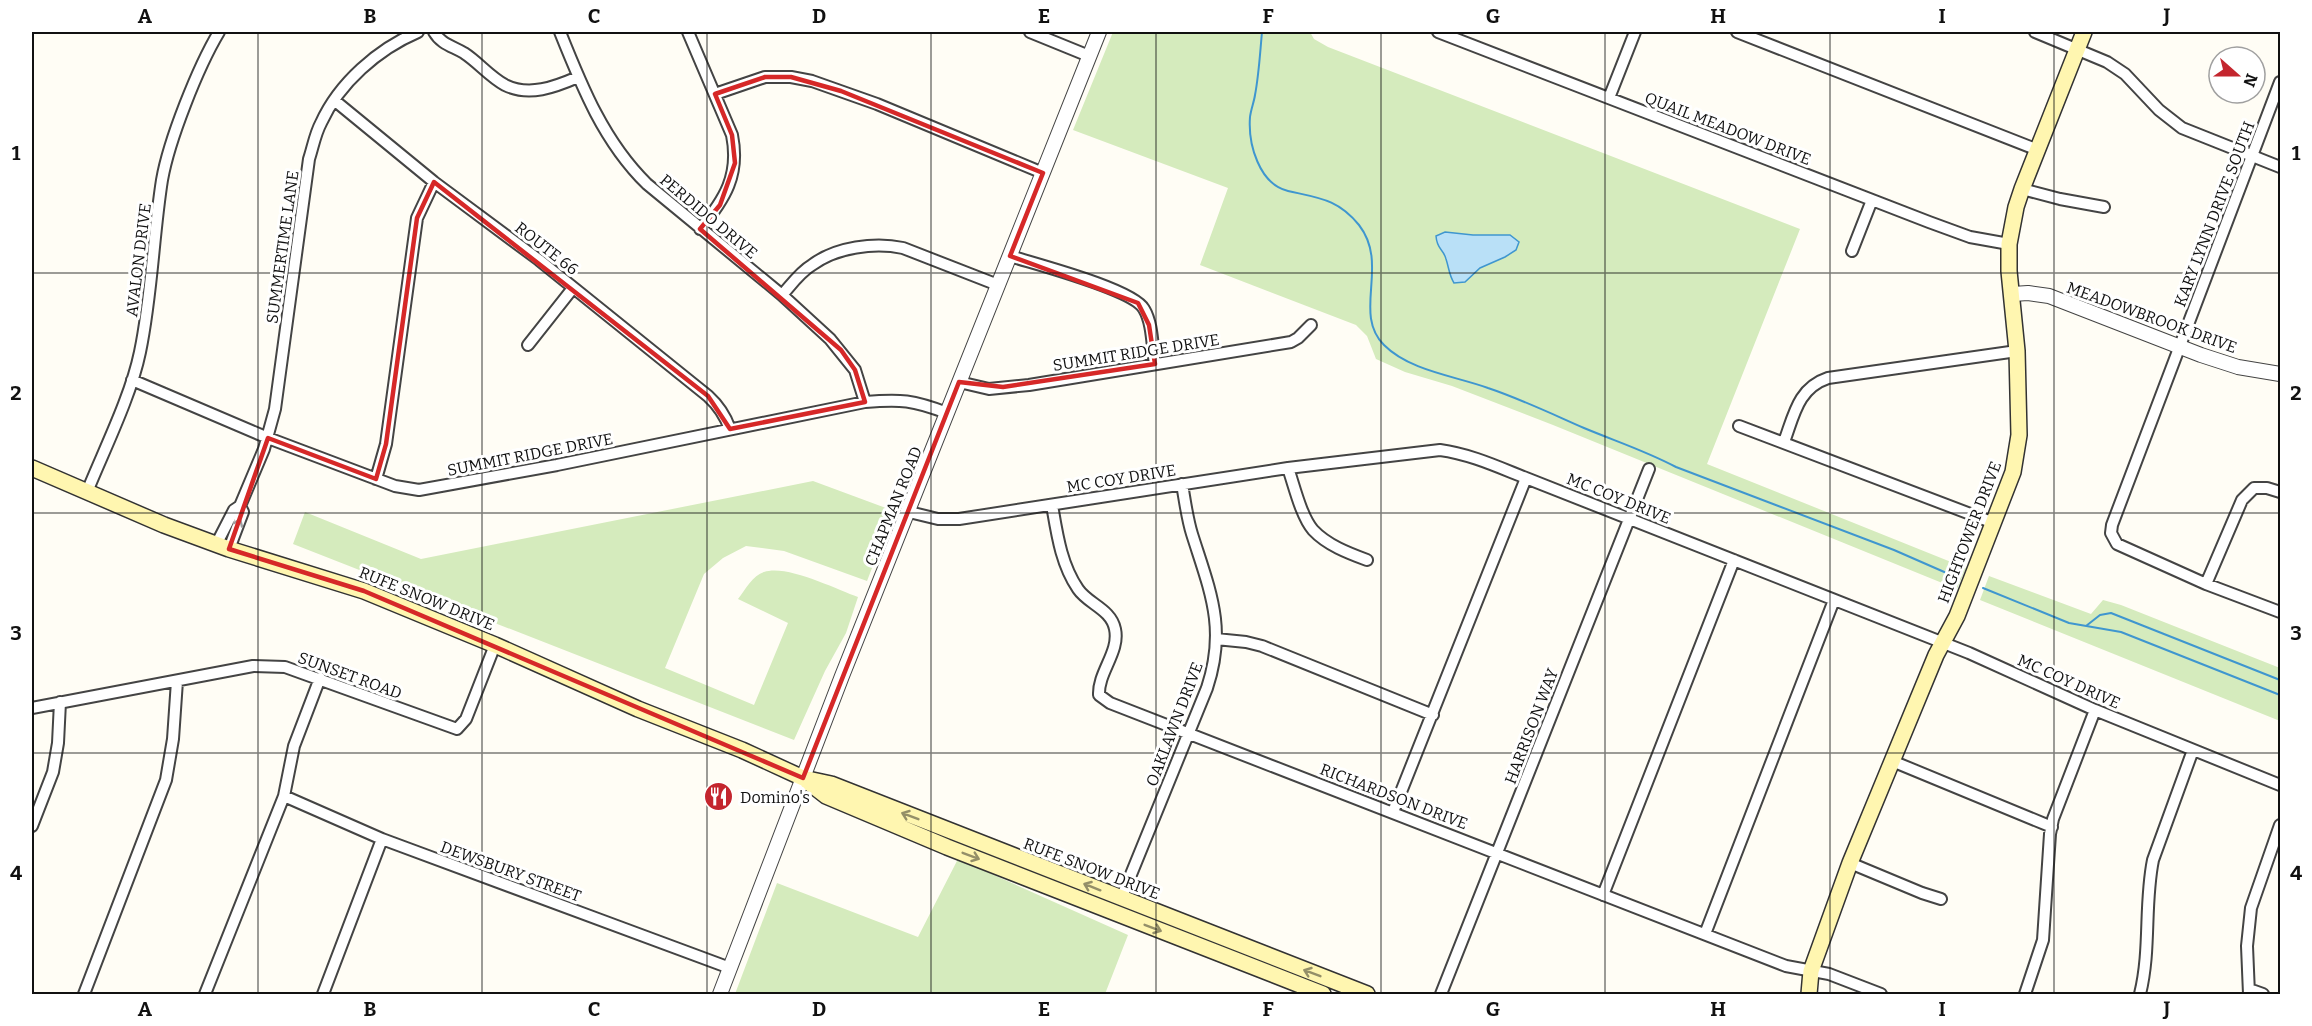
<svg xmlns="http://www.w3.org/2000/svg" width="2312" height="1026" font-family="Bitter,serif">
<style>
.green{fill:#d5ebbd}
.water{fill:#b9e0f7;stroke:#3f96cf;stroke-width:1.5}
.lines{fill:none;stroke-linecap:round;stroke-linejoin:round}
.stream{stroke:#3f96cf;stroke-width:2}
.minor-casing{stroke:#444;stroke-width:14}
.tertiary-casing{stroke:#444;stroke-width:16}
.secondary-casing{stroke:#333;stroke-width:18}
.minor{stroke:#fff;stroke-width:10}
.tertiary{stroke:#fff;stroke-width:14}
.secondary{stroke:#fff6b0;stroke-width:15}
.oneway{stroke:#a0a0a0}
.oneway2{stroke:#948f68}
.marked{fill:none;stroke:#d62828;stroke-width:4.5;stroke-linejoin:round}
.grid{fill:none;stroke:#111;stroke-width:1.5;stroke-opacity:0.55}
.labels{text-anchor:middle;stroke-width:6;stroke-linejoin:round;paint-order:stroke}
.street-label{font-size:16px;fill:#111;stroke:#fff}
.poi-label{font-size:16px;fill:#111;stroke:#fff;text-anchor:start}
.neatline{fill:none;stroke:#111;stroke-width:2}
.grid-label{font-size:20px;text-anchor:middle;font-weight:bold;fill:#111}
</style>
<rect width="100%" height="100%" fill="#fffdf5"/>
<path class="green" d="M1113,32h197l4,7 14,8 472,182 -93,235 259,104 -9,21 -404,-164 -101,-39 -47,-14 -29,-13 -9,-23 -11,-11 -156,-60 28,-77 -155,-58z
M813,481l81,30 -27,70 -83,-30 -38,-5 -23,12 -19,16 -39,94 89,37 34,-82 -50,-24c7,-9 15,-24 26,-27 22,-8 72,17 94,25l-12,36 -21,38 -31,69 -501,-196 12,-32 116,47z
M1989,576l102,38 12,-14 18,5 159,63v53l-300,-121z
M958,859l170,76 -23,59h-370l42,-111 141,54z"/>
<path class="water" d="M1445,232l28,3h37l9,7 -3,8 -11,7 -25,11 -15,14 -11,1c-5,-8 -5,-15 -8,-24 -3,-11 -9,-9 -10,-23z"/>
<g class="lines">
<path class="stream" d="M1262,32c-2,21 -3,42 -7,63 -1,7 -4,14 -5,22 -2,27 9,67 38,74 31,7 50,8 71,34 31,40 -7,88 25,120 26,26 71,31 104,43 33,11 64,26 96,40 31,13 62,23 92,39l218,83 64,28
M1983,588l86,35 52,9 159,63
M2086,626l14,-11 11,-2 169,67"/>
<defs>
<path id="minor" d="M434,32c7,12 18,14 30,21 14,9 26,24 41,32 24,12 50,2 73,-8
M560,32c22,55 44,110 87,152l135,111 48,44 25,31 10,32
M688,32l44,103c8,40 -7,64 -32,94
M1030,32l59,24
M1438,32l491,190 41,15 39,7
M1737,32l301,118
M2035,32l72,30 18,12 34,36 23,18 98,39
M2280,82l-168,443 -1,8 6,11 89,40 74,28
M715,94l50,-17h26l21,4 65,23 166,69
M1609,98l26,-66
M334,100l100,82 105,78 169,136c11,10 17,19 22,33
M2022,189l38,10 44,8
M1852,251l20,-51
M1010,256c25,8 123,33 134,53 9,15 8,38 11,55
M782,295c9,-10 18,-23 30,-30 24,-18 63,-23 91,-17l95,37
M528,345l45,-57
M132,380l136,58 127,48 24,4 138,-25 308,-63c36,-3 48,-2 82,11
M959,382l30,7 40,-4 262,-43 7,-4 13,-13
M1739,426l255,97
M1784,442c10,-27 14,-54 44,-64l189,-27
M1288,468c6,17 13,48 25,62 14,15 35,23 54,30
M376,479l10,-35 31,-226 17,-36
M87,492c17,-42 44,-96 53,-140 12,-57 13,-115 22,-172 7,-40 36,-113 57,-148
M1052,505c5,29 9,59 26,84 10,15 33,20 37,40 5,23 -17,43 -16,66l11,8 676,263 43,8 52,20
M909,512l29,7h21l329,-51 152,-18c30,4 58,17 86,28l443,175 126,57 185,75
M217,543l17,-33 6,-4 24,-57 11,-40 34,-250c4,-12 6,-25 12,-36 18,-40 57,-74 97,-91
M229,549l14,-37 -3,-6
M2206,584l36,-84 12,-12h13l13,4
M1216,639l30,3 16,4 171,69
M32,708l221,-42 32,1 172,62 9,-10 29,-74
M1892,761l160,66
M284,796l98,43 348,129
M1393,812l133,-334
M32,826l21,-54 5,-29 2,-41
M1850,863l72,30 19,6
M1603,895l131,-335
M1121,899l86,-211c20,-60 3,-97 -15,-154 -5,-16 -7,-33 -10,-50
M1705,934l129,-334
M2249,989l14,5
M84,994l82,-214 7,-41 4,-58
M205,994l79,-198 10,-50 26,-68
M323,994l59,-155
M1441,994l208,-525
M2025,994l18,-54 7,-106 3,-15 42,-109
M2140,994c11,-44 4,-90 13,-134l40,-110
M2249,994l-2,-48 4,-38 29,-83"/>
<path id="tertiary" d="M2013,294l15,-1 21,3 152,59 37,12 42,7
M720,994l122,-318 257,-644"/>
<path id="secondary" d="M32,468l132,57 65,24 135,42 131,54 143,64 104,41 61,28 28,6 536,210
M808,782l18,14 121,51 376,147
M1809,994l2,-23 39,-108 86,-208 21,-39 56,-144 6,-37 -2,-84 -8,-80v-27l7,-37 6,-18 62,-157"/>
</defs>
<use href="#minor" class="minor-casing"/>
<use href="#tertiary" class="tertiary-casing"/>
<use href="#secondary" class="secondary-casing"/>
<use href="#minor" class="minor"/>
<use href="#tertiary" class="tertiary"/>
<use href="#secondary" class="secondary"/>
</g>
<defs><path id="oneway-shaft" d="M-6 0H5M1.5-3L5.5 0L1.5 3" fill="none" stroke-width="1.6" stroke-linecap="round" stroke-linejoin="round" transform="scale(1.5)"/></defs>
<use class="oneway" href="#oneway-shaft" transform="translate(237 527) rotate(-68)"/>
<g class="oneway2">
<use href="#oneway-shaft" transform="translate(910 816) rotate(-159)"/>
<use href="#oneway-shaft" transform="translate(971 856) rotate(21)"/>
<use href="#oneway-shaft" transform="translate(1092 887) rotate(-158)"/>
<use href="#oneway-shaft" transform="translate(1153 928) rotate(21)"/>
<use href="#oneway-shaft" transform="translate(1312 973) rotate(-159)"/>
</g>
<path class="marked" d="M765,77h26l50,14 202,82 -33,83 128,47 11,22 6,39 -152,23 -44,-5 -156,396 -439,-187 -135,-42 39,-111 108,41 10,-35 31,-226 17,-36 274,214 22,33 135,-27 -10,-32 -14,-20 -141,-121 20,-24 15,-42 -3,-28 -17,-41z"/>
<path class="grid" d="M258,32v962M482,32v962M707,32v962M931,32v962M1156,32v962M1381,32v962M1605,32v962M1830,32v962M2054,32v962M32,273h2248M32,513h2248M32,753h2248"/>
<defs>
<symbol id="restaurant-disc" viewBox="-11 -11 22 22"><circle r="9.5" fill="#c4262e" stroke="#fff"/><path d="M-5-6h1v4h1v-4h1v4h1v-4h1v5L-1.5 .5V6h-2V.5L-5-1ZM5-6V6H3V1.5H1.5Q1.5-4 5-6Z" fill="#fff"/></symbol>
</defs>
<g fill-rule="evenodd">
<use href="#restaurant-disc" x="702" y="780" width="33" height="33"/>
</g>
<g class="labels">
<g class="street-label">
<text transform="translate(1728 128) rotate(21)" y="6">QUAIL MEADOW DRIVE</text>
<text transform="translate(2214 214) rotate(-69)" y="6">KARY LYNN DRIVE SOUTH</text>
<text transform="translate(709 216) rotate(40)" y="6">PERDIDO DRIVE</text>
<text transform="translate(282 247) rotate(-82)" y="6">SUMMERTIME LANE</text>
<text transform="translate(547 248) rotate(38)" y="6">ROUTE 66</text>
<text transform="translate(138 260) rotate(-83)" y="6">AVALON DRIVE</text>
<text transform="translate(2152 317) rotate(20)" y="6">MEADOWBROOK DRIVE</text>
<text transform="translate(1136 352) rotate(-9)" y="6">SUMMIT RIDGE DRIVE</text>
<text transform="translate(530 454) rotate(-11)" y="6">SUMMIT RIDGE DRIVE</text>
<text transform="translate(1121 478) rotate(-9)" y="6">MC COY DRIVE</text>
<text transform="translate(1619 498) rotate(22)" y="6">MC COY DRIVE</text>
<text transform="translate(893 506) rotate(-68)" y="6">CHAPMAN ROAD</text>
<text transform="translate(1969 532) rotate(-69)" y="6">HIGHTOWER DRIVE</text>
<text transform="translate(427 598) rotate(22)" y="6">RUFE SNOW DRIVE</text>
<text transform="translate(350 675) rotate(20)" y="6">SUNSET ROAD</text>
<text transform="translate(2069 681) rotate(24)" y="6">MC COY DRIVE</text>
<text transform="translate(1174 724) rotate(-69)" y="6">OAKLAWN DRIVE</text>
<text transform="translate(1531 726) rotate(-69)" y="6">HARRISON WAY</text>
<text transform="translate(1394 796) rotate(21)" y="6">RICHARDSON DRIVE</text>
<text transform="translate(1092 868) rotate(21)" y="6">RUFE SNOW DRIVE</text>
<text transform="translate(511 871) rotate(20)" y="6">DEWSBURY STREET</text>
</g>
<g class="poi-label">
<text x="740" y="803">Domino's</text>
</g>
</g>
<rect width="2312" height="1026" fill="none" stroke="#ffffff" stroke-width="66"/>
<g transform="translate(2237 75) rotate(111)"><circle r="28" fill="#ffffff" stroke="#a0a0a0" stroke-width="1.5"/>
<path d="M0-4.5L10 22L0 15L-10 22Z" fill="#c4262e"/>
<text y="-9" font-size="16" font-weight="bold" text-anchor="middle" fill="#111111">N</text>
</g>
<rect x="33" y="33" width="2246" height="960" class="neatline"/>
<g class="grid-label">
<text x="145" y="23">A</text>
<text x="370" y="23">B</text>
<text x="594" y="23">C</text>
<text x="819" y="23">D</text>
<text x="1044" y="23">E</text>
<text x="1268" y="23">F</text>
<text x="1493" y="23">G</text>
<text x="1718" y="23">H</text>
<text x="1942" y="23">I</text>
<text x="2167" y="23">J</text>
<text x="16" y="160">1</text>
<text x="2296" y="160">1</text>
<text x="16" y="400">2</text>
<text x="2296" y="400">2</text>
<text x="16" y="640">3</text>
<text x="2296" y="640">3</text>
<text x="16" y="880">4</text>
<text x="2296" y="880">4</text>
<text x="145" y="1016">A</text>
<text x="370" y="1016">B</text>
<text x="594" y="1016">C</text>
<text x="819" y="1016">D</text>
<text x="1044" y="1016">E</text>
<text x="1268" y="1016">F</text>
<text x="1493" y="1016">G</text>
<text x="1718" y="1016">H</text>
<text x="1942" y="1016">I</text>
<text x="2167" y="1016">J</text>
</g>
</svg>
